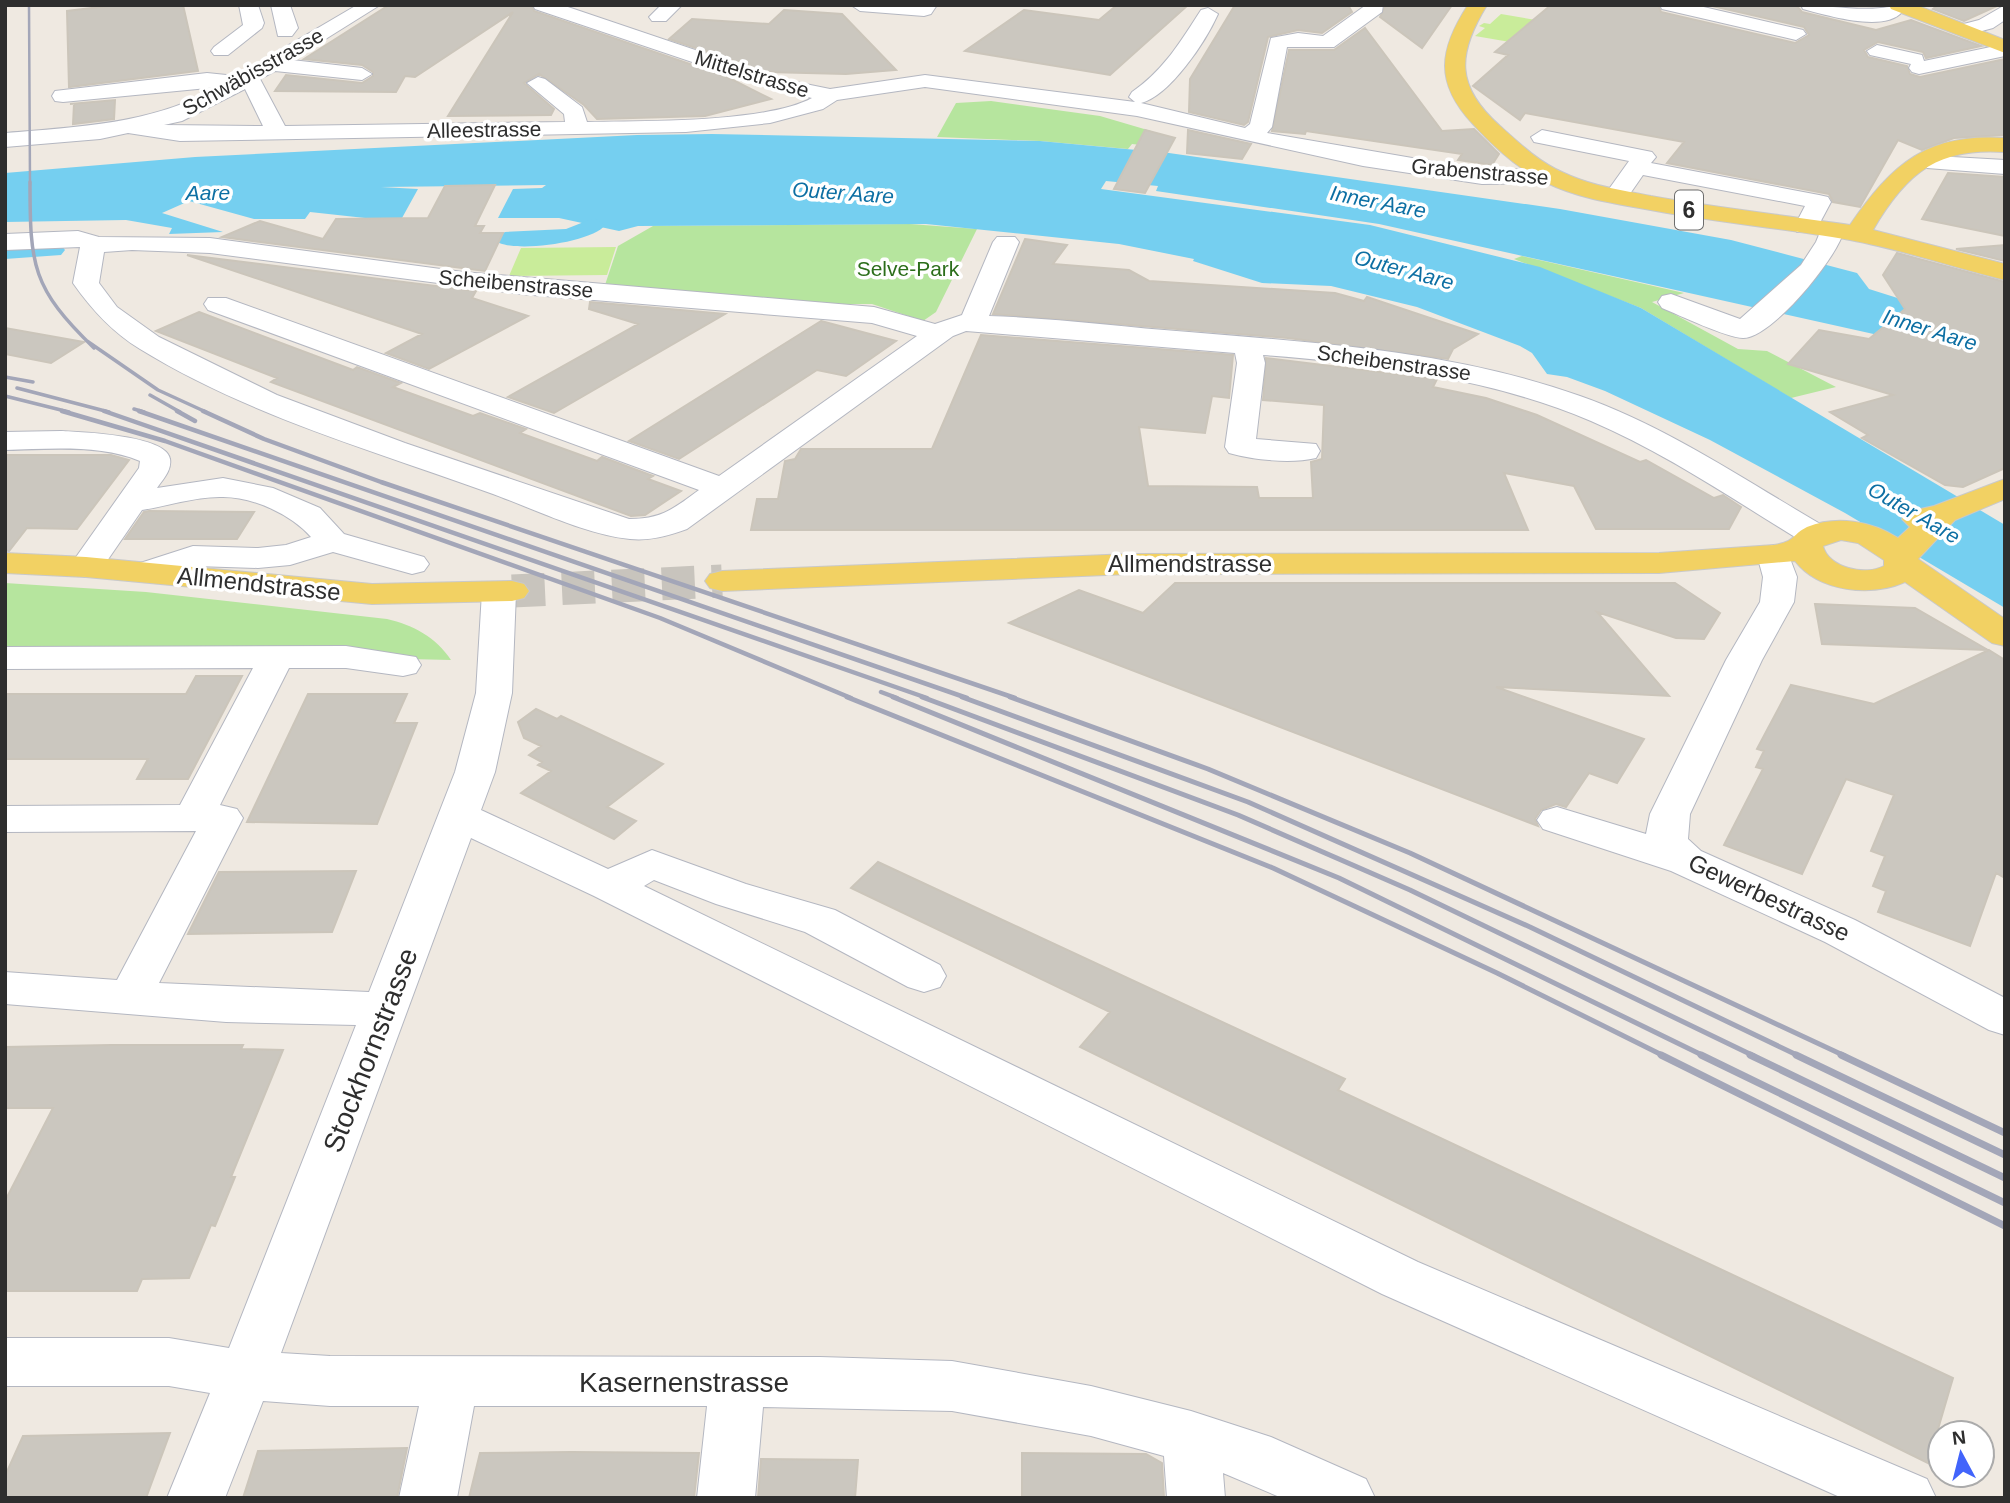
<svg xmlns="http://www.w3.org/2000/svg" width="2010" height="1503" font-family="Helvetica,sans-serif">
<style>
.green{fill:#b6e59e}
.pitch{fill:#c9ec9a}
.water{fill:#75cff0}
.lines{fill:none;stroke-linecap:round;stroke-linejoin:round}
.canal{fill:#75cff0;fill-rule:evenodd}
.building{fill:#cbc7bf;stroke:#cbc5ba;stroke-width:2}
.major-tunnel{stroke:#c8c4bd;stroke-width:33;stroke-dasharray:33 17;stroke-linecap:butt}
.minor-casing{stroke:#b4b7c1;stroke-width:2}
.major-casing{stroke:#c9c9c9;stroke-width:2}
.minor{fill:#fff;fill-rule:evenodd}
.major{fill:#f2d163;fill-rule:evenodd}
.rail-far4{stroke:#a3a6b8;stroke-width:2.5}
.rail-far3{stroke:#a3a6b8;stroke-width:3.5}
.rail-far2{stroke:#a3a6b8;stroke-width:4.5}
.rail-far1{stroke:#a3a6b8;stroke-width:5}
.rail{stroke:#a3a6b8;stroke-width:7}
.labels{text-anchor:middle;stroke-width:7;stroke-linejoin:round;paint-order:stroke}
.far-street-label{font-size:21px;fill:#2e2e2e;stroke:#fff}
.far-water-label{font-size:21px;font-style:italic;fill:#0d6fa3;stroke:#fff}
.far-park-label{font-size:21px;fill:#2c6e1b;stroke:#fff}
.shield{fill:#fff;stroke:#6d6d6d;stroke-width:2}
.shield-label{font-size:23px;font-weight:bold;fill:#2e2e2e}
.street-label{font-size:24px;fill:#2e2e2e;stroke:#fff}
.near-street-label{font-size:28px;fill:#2e2e2e;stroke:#fff}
</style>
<rect width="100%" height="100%" fill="#efe9e1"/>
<path class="green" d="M991,101l109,15 51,15 -10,14 -9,-1 -4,5 -88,-8 -103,-4 19,-34z
M910,224l67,5 -41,83 -13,9 -51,-17h-95l-173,-16 14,-42 35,-20z
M1522,256l162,37 -32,9 86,47 29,2 69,36 -45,11 -150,-90 -127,-49z
M5,583l141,9 241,27c26,6 49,18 64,41l-446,-11z"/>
<path class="pitch" d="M1501,14l158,27 -22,23 -162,-28 10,-8 -6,-2 5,-3 6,1z
M616,247l-9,28 -98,1 12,-28z"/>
<path class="water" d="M712,134l328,7 129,12 391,56 171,31 126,33 12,16 136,43 -91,11 -535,-119 -223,-33 2,-5 -52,-5 -5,8 269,36 170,42 101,41 364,217v83l-160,-95 -135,-73 -105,-49 -38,-14 -20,-3 -15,-21 -12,-7 -103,-39 -86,-21 -69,-3 -69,-22 1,-2 -75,-15 -193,-20 -288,2 -19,5 -60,-13h-61l15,-29 29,-1 4,-3 -165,2 37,2 -16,29h-37l-55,-6 -5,7h-51l-65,-18 -27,12 61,19 -54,2 3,-6 -46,-8 -121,2v-49l190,-16 442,-22z"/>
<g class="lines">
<path class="canal" d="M594,218l11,7c-12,18 -100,30 -111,14l11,-7 61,-3z
M53,243l8,2 4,5 -4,5 -56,4v-14z"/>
</g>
<path class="building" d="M117,5h66l15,66 -129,16 -2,-76z
M389,5h142l3,6 191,65 46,23 -66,17 -108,3 -13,-14 -45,-31 -15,9 30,26 -3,6 -103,1 65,-104 -98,65 -10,-1 -9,16 -121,-1 11,-16 76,8 11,-7v-4l-11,-7 -58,-6z
M1117,5h71l-78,70 -145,-24 59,-41 75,10z
M1235,5h113l4,7 -30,21 -24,-3 -30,7 -20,85 -4,3 -55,-13 1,-33z
M1386,5h66l-30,43 -42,-31z
M1551,5h107l3,7 134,31 14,-8 -5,-8 -96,-22h88l6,7 74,18 35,-10 70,26 -55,12 -3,-6 -45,-10 -14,8 4,7 39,9 3,8 10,3 85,-18v76l-51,3 -32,12 -24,-10 -38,67 -27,-5 -4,-8 -162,-31 17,-21 -159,-29 -5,7 -47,-34 35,-31 -13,-3z
M1938,5h61l-35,16 -31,-12z
M784,10l58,4 54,56 -50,4 -79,-2 -98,-33 23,-20 77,5z
M1365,28l77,103 32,-2 25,25 -7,11 -34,-5 4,-6 -156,-23 -1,3 -33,-3 17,-81h45z
M115,100l-1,19 -41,5 1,-20h-4z
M1145,130l30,8 -30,55 -31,-4z
M1188,130l63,14 -9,15 -55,-6z
M1948,173l57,4v59l-83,-17z
M495,185l-20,41h9l-4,7h23l-18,38 -263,-34 38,-16 63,18 13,-20 92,-1 17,-32z
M1025,239l42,6 -14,19 76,6 20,11 186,12 29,8 3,-4 111,37 -25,15 -5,10 -160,-21 -295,-24z
M2005,245v16l-49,-12z
M1897,253l108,29v186l-42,19 -18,-2 -83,-47 6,-3 -38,-23 63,-17 -105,-31 31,-34 50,9 36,-30 -22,-34z
M187,255l289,36 -4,7 56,18 -99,53 -43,-16 36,-19z
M590,302l135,12 -171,99 -46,-16 130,-73 -49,-15z
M199,312l154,58 4,-3 44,16 -8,4 80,29 7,-3 46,16 -6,4 77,28 5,-4 51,19 -5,3 33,12 -36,24 -14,1 -360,-134 6,-4 -121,-47z
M821,321l75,20 -50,35 -29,-6 -138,89 -50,-18z
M5,328l79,14 -33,21 -46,-9z
M981,335l252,20 -4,43 -17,-2 -7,37 -66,-6 9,59 109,1 2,11h54l-2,-36 11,-3 2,-54 -61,-5 3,-42 171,21 -4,8 53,11 51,17 103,47 6,-2 68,38 9,-3 18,12 -12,22h-133l-22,-43 -70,-13 24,57h-777l6,-31h21l7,-38 10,-2 6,-10h131z
M5,455h106l18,5 -52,69 -50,-1 -18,23 -4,-1z
M144,512l5,-1 105,1 -17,27h-112z
M1175,583h500l45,30 -16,26 -28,-1 -79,-26 72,84 -173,-9 148,52 -27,44 -28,-10 -23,34 -10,-3 -15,6 -6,9 3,7 -529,-203 70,-33 64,23z
M1815,604l100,4 73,42 -166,-6z
M1989,650l16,10v218l-9,-5 -26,73 -92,-34 8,-21 -13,-5 12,-30 -14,-5 23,-56 -48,-16 -44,95 -78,-29 39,-76 -7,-2 8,-16 -7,-2 34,-64 83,19z
M196,676h46l-54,103h-51l11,-20h-143v-65h181z
M308,694h99l-13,29h23l-40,101 -130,-2z
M536,709l21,10 4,-3 102,48 -56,43 29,14 -22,18 -93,-46 30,-22 -13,-6 4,-3 -13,-7 12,-9 -17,-8 -6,-16z
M878,862l467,217 -7,11 615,288 -25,85 -848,-416 30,-35 -259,-124z
M356,871l-24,61 -144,2 31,-62z
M111,1045h132l-2,4 42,1 -52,127h4l-20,49 -4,-1 -22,53 -47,1 -5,12h-132v-90l48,-93h-48v-61z
M170,1433l-24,65h-141v-22l18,-40z
M407,1448l-10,50h-154l15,-47z
M571,1452l128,1 -5,45h-225l11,-45z
M1022,1453l124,1 16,9 2,35h-142z
M761,1459l97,1 -3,38h-97z"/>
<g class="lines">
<path class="major-tunnel" d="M512,591l210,-10"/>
<defs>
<path id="minor" d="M239,5h19l6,18 -2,5 -34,27h-14l-3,-4 3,-4 29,-22z
M271,5h19l8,23 -6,8h-14z
M357,5h23l-88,55 70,8 10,6 -10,6 -87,-9 -15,8 25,47 280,-4 -1,-8 -37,-31 11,-6 7,2 37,28 5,15c55,-1 179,1 225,-24l-43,-10 -234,-79 -2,-4h29l219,74 49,10 95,-14 210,27 -6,-5 3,-5c32,-22 49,-51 69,-82l7,-2 10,6c-12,27 -48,82 -77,89l104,25 5,-4 21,-86 27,-5 25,3 43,-31h17l-1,7 -48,35h-47l-15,80 -5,6 215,37 69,-1 8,2 4,5 -4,5 -8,2 -69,1 -119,-18 -226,-50 -212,-29 -88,13 -14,9 -53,14 -84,9 -506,9 -52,-8 -28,6 -95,8v-14c73,-6 148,-9 213,-46l-155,15 -8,-1 -3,-5 3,-5 152,-18 29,3zM245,89l18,37 -99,-1 18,-4z
M661,5h21l-16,16h-14l-3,-4z
M851,5h86l-6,9 -7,2 -64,-5z
M1660,5h35l108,25 3,4 -10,6 -134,-31z
M1801,5c27,0 52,6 80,3 9,-1 15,-3 21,4 -18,21 -76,3 -99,-3z
M2005,5v15l-12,8 -30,8 -10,-6 3,-4 23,-6z
M2005,44v12l-86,18 -7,-2 -3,-4 2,-4 -41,-9 -3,-4 10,-6 45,10 2,6z
M1542,130l110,22 4,5 -5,6 168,32 9,2 3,5 -16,30h-18l-3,-5 11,-21 -162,-31 -18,26h-18l-3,-5 25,-35 -95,-19 -3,-5z
M1935,156l70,4v14l-78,-6 -4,-5 4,-5z
M1832,223l9,2 3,5c-6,27 -72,108 -101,108 -16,0 -64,-23 -81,-30l-4,-6 4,-6 9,-2 69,25 61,-54 15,-23 7,-17z
M78,231l21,6 111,1 253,34 411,35 61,17 27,-9 31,-73 4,-5h18l4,5 -30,74c67,2 133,11 200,16 131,11 265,19 391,64 88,31 166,85 247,132l4,7 -4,7 -12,3 -12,-3c-69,-42 -137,-89 -212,-121 -104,-44 -217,-57 -328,-66l2,8 -9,76 60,5 4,7 -4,7c-25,6 -62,2 -87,-5l-4,-6 12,-84 -2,-10 -269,-22 -13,5 -266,193c-20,7 -37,12 -57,10 -43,-4 -96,-30 -137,-45 -118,-43 -244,-78 -353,-145 -28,-17 -48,-39 -67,-66l7,-36 -75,3v-16zM132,250l78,3 311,41 351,29 45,13 -198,140 -493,-178h-18l-4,6 4,6 491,180c-26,19 -37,29 -70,29l-224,-76 -128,-48 -118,-58 -42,-30 -18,-24 5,-31z
M61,431c20,1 106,4 109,28 2,11 -7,20 -13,29l66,-10 50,10 47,20 24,26 80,23 5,7 -5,7 -12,3 -79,-22 -43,13 -32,3 -62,-2 -50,16 -12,-3 -5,-7 5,-7 59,-19 65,2 28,-3 25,-8c-19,-22 -57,-40 -88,-40 -25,-1 -56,9 -81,13l-44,64 -12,3 -12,-3 -5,-7 70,-99 1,-7c-40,-17 -92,-12 -135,-11v-18z
M1774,545l12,3 11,29 -3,25 -32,58 -72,154 -2,25 13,12 154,69 150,78v37l-16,-5 -164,-88 -154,-71 -128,-42 -6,-9 6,-9 14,-4 89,27 4,-20 76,-154 34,-58 3,-25 -6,-22 5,-7z
M499,582l12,3 5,7 -4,101 -17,79 -14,38 127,59 44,-19 94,34 89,26 105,55 6,11 -6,11 -16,5 -16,-5 -103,-55 -89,-28 -62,-24 -10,6 774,376 509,217 9,19h-94l-460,-204 -788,-398 -123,-58 -190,515 49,3 490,1 132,4 139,25 100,25 80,26 95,42 9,19h-93l-59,-25 2,25h-58l-3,-42 -73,-20 -139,-25 -189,-4 -8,91h-58l10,-92h-233l-17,92h-58l20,-92h-89l-67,-5 -38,97h-58l43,-105 -41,-7h-164v-48h164l60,10 127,-323 -130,-3 -221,-18v-32l112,8 79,-149 -191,1v-26l175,-1 73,-137 -248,1v-22l341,-1 70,11 5,8 -5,8 -13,3 -57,-8h-57l-69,137 17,4 6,9 -84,165 210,9 86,-220 21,-79 6,-101 5,-7z"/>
<path id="major" d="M1468,5h19c-30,49 -32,81 13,121 20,18 39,36 64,47 27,13 58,17 87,23 66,12 133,19 199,29 43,-62 77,-92 155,-87v14c-67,-5 -99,21 -132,78l132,34v16c-52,-13 -102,-30 -155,-40 -68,-12 -137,-18 -205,-31 -33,-6 -67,-11 -98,-26 -28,-13 -53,-36 -74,-59 -39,-42 -34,-74 -5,-119z
M1889,5h27l89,35v13l-114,-44z
M2005,479v20l-50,21 -37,39 87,60v27l-13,-3 -87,-61c-34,15 -86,10 -110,-21l-136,12 -529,1 -408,17 -12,-3 -5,-7 5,-7 12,-3 408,-17 529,-1 115,-8c23,-4 17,-10 33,-18 29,-12 65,-6 91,11l12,-11 -8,-8 5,-7 27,-6zM1841,540l17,3 26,17v6c-18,10 -56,2 -61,-20z
M5,553l81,4 286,27 140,-3 12,3 5,7 -5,7 -12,3 -140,3 -286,-27 -81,-4z"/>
</defs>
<use href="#minor" class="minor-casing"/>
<use href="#major" class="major-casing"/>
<use href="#minor" class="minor"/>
<use href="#major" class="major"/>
<path class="rail-far4" d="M29,5l1,179"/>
<path class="rail-far3" d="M30,182c0,84 2,106 64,166
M87,341l71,49 48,22
M5,377l28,5
M17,388l92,24
M150,395l30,17
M5,396l64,16
M134,409l10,3"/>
<path class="rail-far2" d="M62,411l103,30 495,177 191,80
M104,411l823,287
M139,411l828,287
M177,411l18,10
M203,411l61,28 117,43 634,216
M881,692l16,6"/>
<path class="rail-far1" d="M847,697l426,171 224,105 167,83
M893,697l446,181 365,178
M922,697l316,118 172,75 344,166
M962,697l286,105 282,125 269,129
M1010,697l198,72 202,84 435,203"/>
<path class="rail" d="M1661,1055l344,171
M1701,1055l304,148
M1750,1055l255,123
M1796,1055l209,100
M1841,1055l164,78"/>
</g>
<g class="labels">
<g class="far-street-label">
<text transform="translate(253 72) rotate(-29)" y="7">Schwäbisstrasse</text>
<text transform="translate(752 74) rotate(17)" y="7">Mittelstrasse</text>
<text transform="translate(484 130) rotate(-1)" y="7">Alleestrasse</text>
<text transform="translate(1480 172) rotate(5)" y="7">Grabenstrasse</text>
<text transform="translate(516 284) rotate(5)" y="7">Scheibenstrasse</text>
<text transform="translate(1394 363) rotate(8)" y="7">Scheibenstrasse</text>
</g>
<g class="far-water-label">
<text x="208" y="200">Aare</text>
<text transform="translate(843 193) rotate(4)" y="7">Outer Aare</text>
<text transform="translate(1378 202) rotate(11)" y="7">Inner Aare</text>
<text transform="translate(1404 270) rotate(15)" y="7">Outer Aare</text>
<text transform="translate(1930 330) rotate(17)" y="7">Inner Aare</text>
<text transform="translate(1914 513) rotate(30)" y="7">Outer Aare</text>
</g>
<g class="far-park-label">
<text x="908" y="276">Selve-Park</text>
</g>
<rect class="shield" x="1675" y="190.5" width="28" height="39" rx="5"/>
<g class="shield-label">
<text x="1689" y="218">6</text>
</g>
<g class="street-label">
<text x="1190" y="572">Allmendstrasse</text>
<text transform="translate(259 584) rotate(6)" y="8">Allmendstrasse</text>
<text transform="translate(1769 898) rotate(25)" y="8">Gewerbestrasse</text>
</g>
<g class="near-street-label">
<text transform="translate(370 1050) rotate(-69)" y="10">Stockhornstrasse</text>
<text x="684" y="1392">Kasernenstrasse</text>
</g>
</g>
<rect width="2010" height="1503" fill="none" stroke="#2e2e2e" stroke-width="14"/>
<g transform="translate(1961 1454) rotate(353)"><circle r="33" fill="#ffffff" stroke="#ababab" stroke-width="2"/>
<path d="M0-5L12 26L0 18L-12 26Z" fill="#4264fb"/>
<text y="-10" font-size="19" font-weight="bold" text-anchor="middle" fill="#2e2e2e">N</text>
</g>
</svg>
